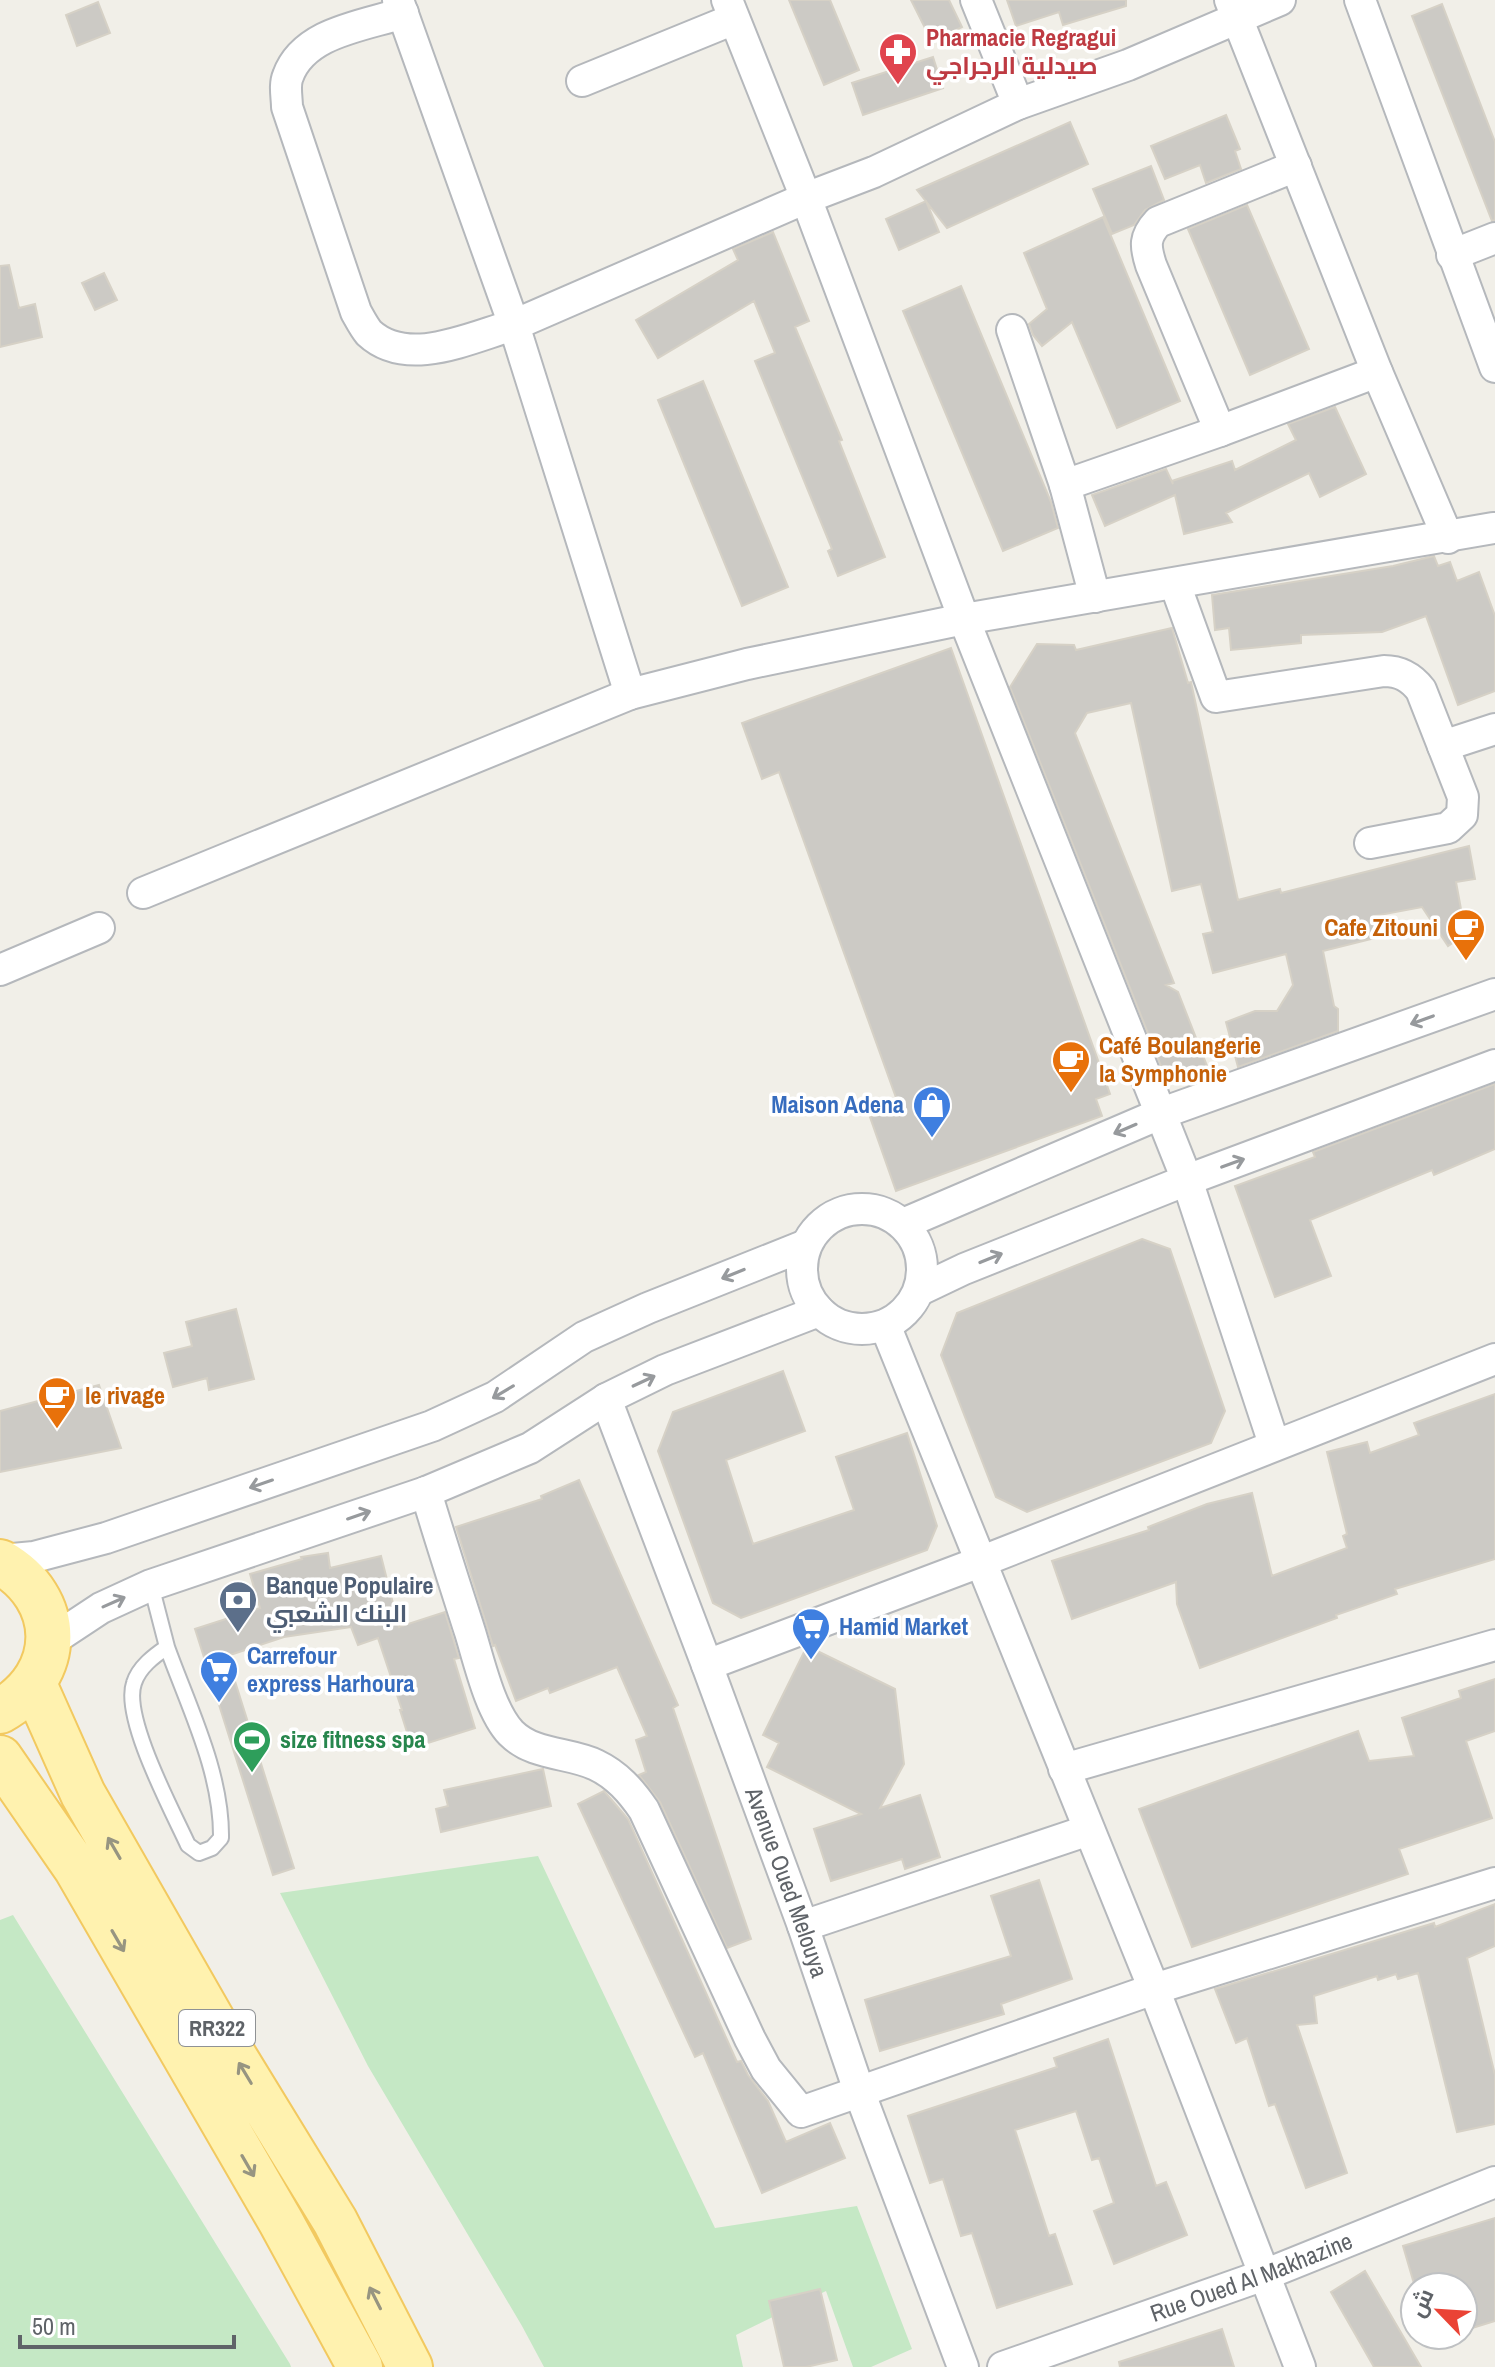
<svg xmlns="http://www.w3.org/2000/svg" width="1495" height="2367" font-family="'Archivo Narrow',Cairo,sans-serif">
<style>
.green{fill:#c5e8c5}
.building{fill:#cccac5;stroke:#d6d1c6;stroke-width:2}
.lines{fill:none;stroke-linecap:round;stroke-linejoin:round}
.lane-casing{stroke:#b5b8bc;stroke-width:18}
.street-casing{stroke:#b5b8bc;stroke-width:34}
.primary-casing{stroke:#f2c960;stroke-width:48}
.lane{stroke:#fff;stroke-width:14}
.street{stroke:#fff;stroke-width:30}
.primary{stroke:#fff2af;stroke-width:44}
.oneway{stroke:#979a9d}
.oneway2{stroke:#979581}
.labels{text-anchor:middle;stroke-width:7;stroke-linejoin:round;paint-order:stroke}
.shield{fill:#fff;stroke:#8f9295;stroke-width:2}
.shield-label{font-size:22px;font-weight:bold;fill:#5f6368}
.health-label{font-size:24px;font-weight:bold;fill:#be3a42;stroke:#fff;text-anchor:start}
.food-label{font-size:24px;font-weight:bold;fill:#c56008;stroke:#fff;text-anchor:start}
.shop-label{font-size:24px;font-weight:bold;fill:#366cbe;stroke:#fff;text-anchor:start}
.service-label{font-size:24px;font-weight:bold;fill:#4e5e75;stroke:#fff;text-anchor:start}
.leisure-label{font-size:24px;font-weight:bold;fill:#27864d;stroke:#fff;text-anchor:start}
.street-label{font-size:24px;fill:#5f6368;stroke:#fff}
</style>
<rect width="100%" height="100%" fill="#f1efe8"/>
<path class="green" d="M538,1856l177,372 142,-22 55,143 -41,18h-18l-27,-76 -90,44 7,32h-199l-22,-41 -154,-260 -88,-173z
M13,1915l277,449 1,3h-291v-447z"/>
<path class="building" d="M789,0h41l29,70 -35,15z
M911,0h38l13,27 -30,15z
M1007,0h119v6l-63,19 -4,-13 -43,14z
M98,2l12,31 -33,13 -11,-31z
M1442,4l53,138v78l-3,1 -80,-205z
M933,57l10,31 -80,27 -11,-32z
M1226,115l14,34 -5,2 6,18 -35,14 -6,-18 -35,14 -14,-33z
M1070,122l18,42 -141,64 -30,-38z
M1151,166l13,34 -19,10 -11,15 -22,9 -19,-45z
M926,201l13,31 -40,18 -13,-31z
M1247,205l62,144 -59,26 -62,-146z
M1103,217l77,184 -63,27 -45,-106 -30,24 -9,-11 -4,-11 18,-15 -23,-56z
M773,232l36,89 -14,6 47,113 -3,1 46,116 -47,19 -10,-25 4,-2 -77,-188 20,-8 -21,-52 -96,57 -22,-38 102,-60 -5,-11z
M9,265l10,43 16,-4 7,33 -42,10v-81z
M104,273l13,27 -22,10 -13,-27z
M961,286l90,216 7,26 -55,23 -100,-240z
M703,381l85,206 -46,19 -84,-206z
M1335,407l31,67 -46,23 -11,-24 -83,40 6,9 -48,12 -9,-39 -70,31 -13,-31 74,-26 7,15 -1,-3 60,-20 3,9 61,-30 -8,-16z
M1434,556l4,10 12,-4 7,19 22,-9 16,44v75l-37,14 -32,-89 -44,16 -81,3v8l-70,7 -2,-22 -14,2 -3,-35 181,-29z
M1172,628l16,55 3,-1 47,218 42,-11 1,4 188,-47 6,33 -19,3 7,38 8,10 -23,16 -26,-39 -48,9 5,21 -56,14 11,55 4,3v22l-100,36 -12,-45 29,-11h22l16,-26 -7,-31 -73,19 -10,-39 10,-2 -12,-48 -29,7 -41,-188 -44,10 -12,20 99,250 -8,2 12,7 33,84 -9,4 -13,-8 -22,9 -157,-394 27,-43 37,1 2,5z
M951,648l159,446 -14,5 6,17 -206,75 -26,-74 29,-11 -120,-334 -17,7 -20,-56z
M1495,1084v65l-61,26 -2,-5 -122,50 21,56 -56,21 -40,-111 80,-29 -2,-5z
M1142,1239l28,10 55,162 -14,32 -184,69 -31,-15 -55,-142 16,-42z
M236,1309l18,70 -45,11 -2,-12 -34,9 -9,-34 28,-7 -6,-24z
M783,1371l22,60 -79,29 27,84 101,-34 -18,-53 71,-24 30,93 -10,24 -186,68 -28,-15 -55,-152 15,-39z
M99,1385l22,63 -121,24v-61z
M1495,1394v165l-100,30 2,5 -61,21 1,3 -137,50 -23,-64 -1,-22 -104,37 -20,-58 97,-31 -1,-3 59,-23 45,-11 20,83 75,-28 -4,-12 4,-2 -20,-82 40,-10 3,11 49,-18 -5,-12z
M579,1480l99,225 -5,3 78,231 -24,9 -67,-146 -21,-27 7,-3 -10,-32 11,-4 -30,-69 -67,26 -2,-5 -32,13 -21,-56 -2,1 -37,-119 86,-28 -1,-3z
M328,1553l2,15 51,-12 18,71 46,-15 14,46 -5,1 21,69 -63,20 -12,-38h2l-24,-72 -20,7 -7,-18 -67,10 -57,19 67,212 -21,7 -78,-246 65,-21 -10,-34 52,-15 -1,-2z
M807,1646l88,43 9,75 -24,44 40,-13 20,62 -35,12 -3,-10 -71,22 -17,-52 47,-15 -94,-47 12,-24 -16,-8z
M1495,1679v52l-29,10 26,77 -93,31 9,25 -216,73 -53,-138 219,-78 11,30 45,-5 -12,-38 59,-20 -2,-7z
M543,1769l8,37 -110,26 -5,-23 12,-3 -4,-16z
M604,1791l24,28 109,243 4,-1 7,14 20,26 18,41 44,-19 15,35 -83,35 -59,-140 -8,4 -117,-253z
M1039,1880l33,99 -71,25 3,10 -124,37 -15,-51 146,-44 -20,-60z
M1495,1904v42l-28,12 28,117v49l-38,8 -39,-159 -20,6 -2,-5 -18,6 -1,-4 -63,20 3,27 -20,2 50,148 -41,15 -31,-84 -6,2 -22,-68 -11,5 -21,-54 219,-66 1,4z
M1108,2039l48,147 10,-4 21,53 -73,29 -20,-53 20,-8 -15,-45 -7,2 -16,-49 -61,19 34,106 6,-2 17,50 -75,24 -25,-75 -11,3 -18,-57 -13,4 -22,-67 149,-49 -3,-9z
M1495,2218v103l-32,10v-44h-48l-12,-41z
M1365,2271l56,96h-47l-43,-75z
M820,2289l17,71 -31,7h-22l-15,-66z
M1222,2329l12,38h-114l-1,-5z"/>
<g class="lines">
<defs>
<path id="lane" d="M151,1585l16,62c-13,9 -28,20 -33,36 -12,34 38,127 54,162l11,8 13,-5 9,-10c1,-65 -32,-130 -54,-191"/>
<g id="street">
<path d="M398,0l116,325 292,-127 68,-26 144,-68 110,-39 152,-65"/>
<path d="M727,0l79,198 158,421 223,561 87,264"/>
<path d="M976,0l42,104"/>
<path d="M1230,0l147,372 71,166"/>
<path d="M1360,0l135,367"/>
<path d="M403,13c-40,13 -99,19 -115,63 -4,9 -1,22 -1,31l69,205c4,7 8,15 13,21 39,36 102,4 145,-8l116,369 117,-30 217,-45 529,-91"/>
<path d="M582,81l152,-62"/>
<path d="M1452,255l43,-17"/>
<path d="M1012,330l53,155 155,-54 -69,-166c-6,-19 -7,-28 7,-43l138,-56"/>
<path d="M1220,431l157,-59"/>
<path d="M1065,485l30,112"/>
<path d="M1175,584l41,113 168,-26c16,0 27,6 37,19l42,107 -1,18 -14,13 -78,15"/>
<path d="M1443,746l52,-17"/>
<path d="M143,893l487,-199"/>
<path d="M0,970l99,-42"/>
<circle cx="862" cy="1269" r="60"/>
<path d="M903,1224l259,-111 333,-119"/>
<path d="M920,1290l44,-21 223,-89 308,-115"/>
<path d="M885,1325l269,664 146,378"/>
<path id="s1" d="M606,1399l101,266 96,261 56,165 104,276"/>
<path d="M426,1492c14,47 29,93 44,140 9,29 20,79 41,101 23,23 58,19 85,32 21,10 35,26 48,45l106,229 16,30 35,43 353,-123 341,-106"/>
<path d="M0,1560l34,-3 72,-19 326,-112 63,-29 89,-60 64,-29 158,-63"/>
<path d="M48,1643l53,-35 50,-23 275,-93 104,-44 76,-49 59,-29 154,-59"/>
<path d="M707,1665l273,-103 515,-203"/>
<path d="M1064,1769l431,-124"/>
<path d="M803,1926l286,-96"/>
<path id="s2" d="M1003,2367l261,-92 231,-93"/>
</g>
<path id="primary" d="M0,1562c64,36 65,113 0,149
M34,1684l49,110 135,236 117,191 75,146
M0,1758l76,110 205,354 79,145"/>
</defs>
<use href="#lane" class="lane-casing"/>
<use href="#street" class="street-casing"/>
<use href="#primary" class="primary-casing"/>
<use href="#lane" class="lane"/>
<use href="#street" class="street"/>
<use href="#primary" class="primary"/>
</g>
<defs><path id="oneway-shaft" d="M-6 0H5M1.5-3L5.5 0L1.5 3" fill="none" stroke-width="1.6" stroke-linecap="round" stroke-linejoin="round" transform="scale(2)"/></defs>
<g class="oneway">
<use href="#oneway-shaft" transform="translate(1422 1020) rotate(160)"/>
<use href="#oneway-shaft" transform="translate(1125 1129) rotate(157)"/>
<use href="#oneway-shaft" transform="translate(1233 1163) rotate(-20)"/>
<use href="#oneway-shaft" transform="translate(991 1258) rotate(-22)"/>
<use href="#oneway-shaft" transform="translate(733 1274) rotate(158)"/>
<use href="#oneway-shaft" transform="translate(644 1381) rotate(-25)"/>
<use href="#oneway-shaft" transform="translate(503 1392) rotate(149)"/>
<use href="#oneway-shaft" transform="translate(261 1484) rotate(161)"/>
<use href="#oneway-shaft" transform="translate(359 1515) rotate(-19)"/>
<use href="#oneway-shaft" transform="translate(114 1602) rotate(-24)"/>
</g>
<g class="oneway2">
<use href="#oneway-shaft" transform="translate(114 1848) rotate(-120)"/>
<use href="#oneway-shaft" transform="translate(118 1941) rotate(60)"/>
<use href="#oneway-shaft" transform="translate(245 2073) rotate(-121)"/>
<use href="#oneway-shaft" transform="translate(248 2166) rotate(60)"/>
<use href="#oneway-shaft" transform="translate(375 2298) rotate(-117)"/>
</g>
<defs>
<symbol id="pharmacy-pin" viewBox="-11 -11 22 30"><path d="M0 17L-7.5 6A9.5 9.5 0 1 1 7.5 6Z" fill="#e0444e" stroke="#fff"/><path d="M-2-6h4v4h4v4h-4v4h-4v-4h-4v-4h4Z" fill="#fff"/></symbol>
<symbol id="cafe-pin" viewBox="-11 -11 22 30"><path d="M0 17L-7.5 6A9.5 9.5 0 1 1 7.5 6Z" fill="#e8710a" stroke="#fff"/><path d="M-5.5-4.5H6V0H3Q3 3.5 0 3.5H-2.5Q-5.5 3.5-5.5 0ZM3-3.2v2h1.7v-2ZM-6 4.5H4V6H-6Z" fill="#fff"/></symbol>
<symbol id="shop-pin" viewBox="-11 -11 22 30"><path d="M0 17L-7.5 6A9.5 9.5 0 1 1 7.5 6Z" fill="#3f7fe0" stroke="#fff"/><path d="M-5-2.5h2.3a2.7 3.5 0 0 1 5.4 0H5L5.5 6h-11ZM-1.5-2.5h3a1.5 2.3 0 0 0-3 0Z" fill="#fff"/></symbol>
<symbol id="bank-pin" viewBox="-11 -11 22 30"><path d="M0 17L-7.5 6A9.5 9.5 0 1 1 7.5 6Z" fill="#5c6f8a" stroke="#fff"/><path d="M-6-4H6V4H-6ZM0-2.3a2.3 2.3 0 1 0 0 4.6a2.3 2.3 0 1 0 0-4.6Z" fill="#fff"/></symbol>
<symbol id="supermarket-pin" viewBox="-11 -11 22 30"><path d="M0 17L-7.5 6A9.5 9.5 0 1 1 7.5 6Z" fill="#3f7fe0" stroke="#fff"/><path d="M-6-5.5h2.5l.6 2H6L4.5 2H-2.5L-4.4-4H-6ZM-1.5 3.2a1.3 1.3 0 1 0 .1 0ZM3 3.2a1.3 1.3 0 1 0 .1 0Z" fill="#fff"/></symbol>
<symbol id="stadium-pin" viewBox="-11 -11 22 30"><path d="M0 17L-7.5 6A9.5 9.5 0 1 1 7.5 6Z" fill="#2e9e5b" stroke="#fff"/><path d="M0-5a6.5 5 0 1 0 0 10a6.5 5 0 1 0 0-10ZM-3.5-1.8h7v3.6h-7Z" fill="#fff"/></symbol>
</defs>
<g fill-rule="evenodd">
<use href="#pharmacy-pin" x="876" y="30" width="44" height="60"/>
<use href="#cafe-pin" x="1444" y="906" width="44" height="60"/>
<use href="#cafe-pin" x="1049" y="1038" width="44" height="60"/>
<use href="#shop-pin" x="910" y="1083" width="44" height="60"/>
<use href="#cafe-pin" x="35" y="1374" width="44" height="60"/>
<use href="#bank-pin" x="216" y="1578" width="44" height="60"/>
<use href="#supermarket-pin" x="789" y="1605" width="44" height="60"/>
<use href="#supermarket-pin" x="197" y="1648" width="44" height="60"/>
<use href="#stadium-pin" x="230" y="1718" width="44" height="60"/>
</g>
<g class="labels">
<rect class="shield" x="179" y="2010" width="76" height="36" rx="6"/>
<g class="shield-label">
<text x="217" y="2036">RR322</text>
</g>
<g class="health-label">
<text x="926" y="46">Pharmacie Regragui<tspan x="926" dy="28">صيدلية الرجراجي</tspan></text>
</g>
<g class="food-label">
<text x="1438" y="936" text-anchor="end">Cafe Zitouni</text>
<text x="1099" y="1054">Café Boulangerie<tspan x="1099" dy="28">la Symphonie</tspan></text>
<text x="85" y="1404">le rivage</text>
</g>
<g class="shop-label">
<text x="904" y="1113" text-anchor="end">Maison Adena</text>
<text x="839" y="1635">Hamid Market</text>
<text x="247" y="1664">Carrefour<tspan x="247" dy="28">express Harhoura</tspan></text>
</g>
<g class="service-label">
<text x="266" y="1594">Banque Populaire<tspan x="266" dy="28">البنك الشعبي</tspan></text>
</g>
<g class="leisure-label">
<text x="280" y="1748">size fitness spa</text>
</g>
<g class="street-label">
<text dy="8" stroke="none"><textPath href="#s1" startOffset="516">Avenue Oued Melouya</textPath></text>
<text dy="8" stroke="none"><textPath href="#s2" startOffset="264">Rue Oued Al Makhazine</textPath></text>
</g>
</g>
<g transform="translate(1439 2311) rotate(295)"><circle r="38" fill="#ffffff" stroke="#bfc1c3" stroke-width="2"/>
<path d="M0-6L14 30L0 20L-14 30Z" fill="#ea4335"/>
<text y="-12" font-size="22" font-weight="bold" text-anchor="middle" fill="#5f6368">ش</text>
</g>
<path d="M20 2335v12h214v-12" fill="none" stroke="#5f6368" stroke-width="4"/>
<text x="32" y="2335" font-size="24" fill="#5f6368" stroke="#ffffff" stroke-width="6" paint-order="stroke">50 m</text>
</svg>
